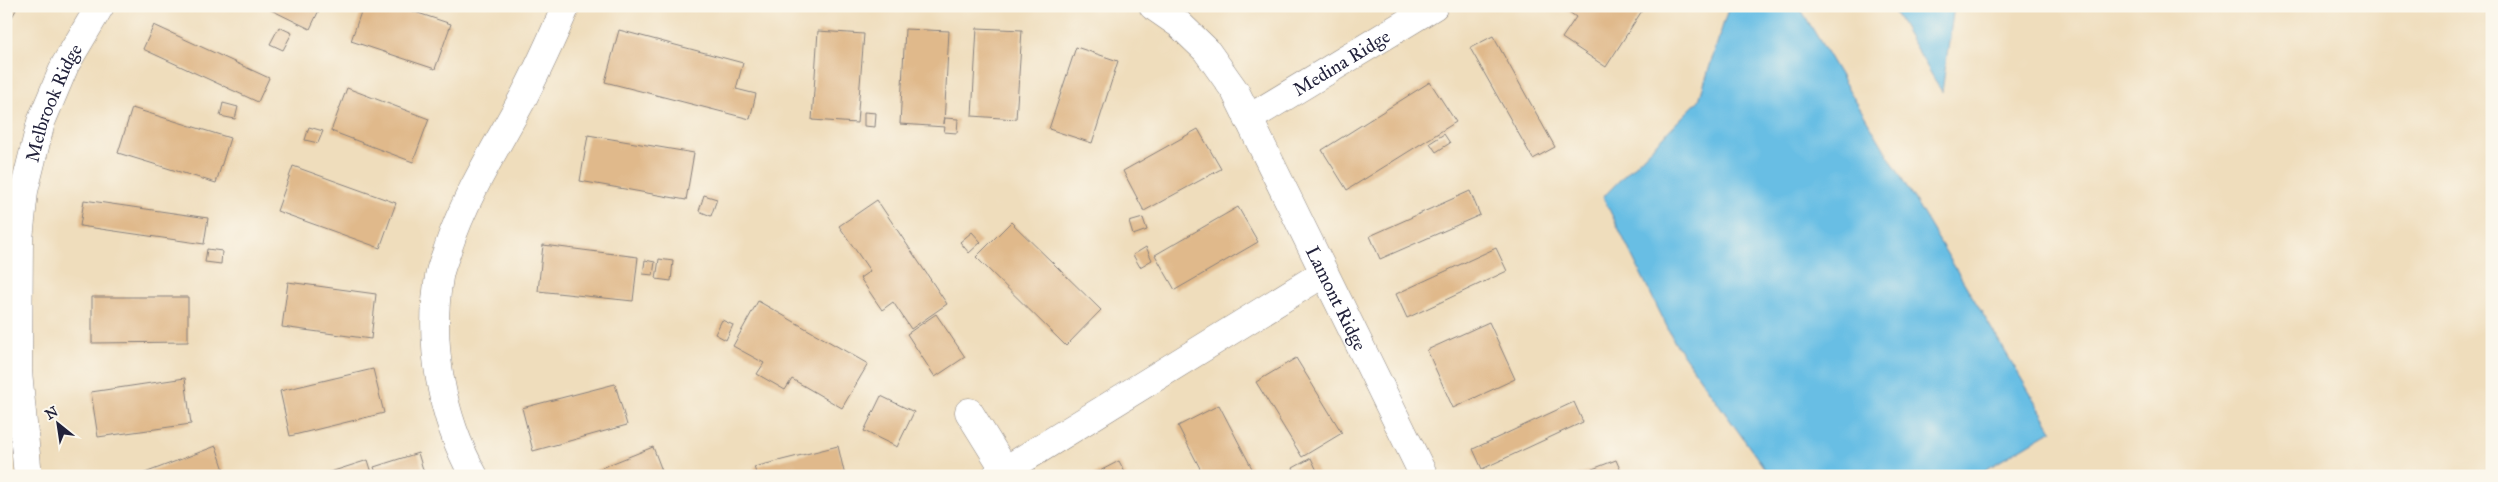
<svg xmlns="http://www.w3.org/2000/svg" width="2498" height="482" font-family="'IM FELL Great Primer',serif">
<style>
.water{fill:#68bee4;stroke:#457090}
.building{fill:#e0b98b}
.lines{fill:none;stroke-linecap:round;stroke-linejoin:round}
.street-casing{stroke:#88807c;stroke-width:29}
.street{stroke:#fff;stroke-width:28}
.labels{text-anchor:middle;stroke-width:4;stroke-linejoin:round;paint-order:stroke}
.street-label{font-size:19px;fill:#22223b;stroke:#fbf7ec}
</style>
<rect width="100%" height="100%" fill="#fbf7ec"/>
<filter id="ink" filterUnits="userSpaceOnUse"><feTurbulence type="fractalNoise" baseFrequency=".02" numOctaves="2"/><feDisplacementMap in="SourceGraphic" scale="10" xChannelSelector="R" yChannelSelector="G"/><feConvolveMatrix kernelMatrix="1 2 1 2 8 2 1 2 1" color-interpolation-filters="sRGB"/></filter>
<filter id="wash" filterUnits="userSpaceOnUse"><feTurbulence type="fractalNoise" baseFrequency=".0096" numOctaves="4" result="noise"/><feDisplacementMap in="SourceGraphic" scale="20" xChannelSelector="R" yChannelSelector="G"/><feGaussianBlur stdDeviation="1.12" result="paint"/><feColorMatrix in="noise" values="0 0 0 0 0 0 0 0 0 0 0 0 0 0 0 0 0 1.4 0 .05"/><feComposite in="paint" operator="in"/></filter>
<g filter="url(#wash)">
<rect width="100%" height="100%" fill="#efddbc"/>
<path class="water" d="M1729,6h70l253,424 -77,46h-205l-95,-133 -72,-146 96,-97z
M1891,6h63l-12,86z"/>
<g id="blocks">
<path class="building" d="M6,6l10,4 -10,17z
M263,6h58l-11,23z
M363,6h34l54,18 -16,45 -84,-28z
M1567,6h78l-39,61 -44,-29 14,-21 -11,-8z
M154,25l115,53 -11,24 -115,-53z
M279,27l13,6 -9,17 -13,-6z
M977,28l45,2 -6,89 -44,-3z
M905,29l44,2 -5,93 1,-6 13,1 -1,14 -13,-1 1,-5 -45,-3z
M619,30l124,33 -7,26 20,5 -6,25 -145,-37z
M818,31l46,3 -7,89 -45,-3z
M1493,36l62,111 -22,12 -63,-111z
M1076,47l42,14 -26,82 -43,-14z
M1430,82l26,40 -109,68 -25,-40z
M347,88l82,31 -16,43 -82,-31z
M223,103l15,4 -3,12 -15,-3z
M132,108l98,30 -14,45 -98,-30z
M864,112l12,1 -1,14 -11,-1z
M309,127l14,4 -5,12 -13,-3z
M1198,129l23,40 -77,42 -21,-40z
M1444,134l6,9 -14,9 -6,-9z
M588,135l106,18 -8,47 -106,-19z
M293,166l103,37 -16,45 -103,-37z
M1470,191l10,24 -100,44 -10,-23z
M704,195l13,4 -6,17 -12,-5z
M84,200l124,18 -4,26 -124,-18z
M877,200l70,104 -36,25 -18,-27 -11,8 -22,-32 10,-7 -31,-45z
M1238,207l20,35 -83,48 -20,-35z
M1143,218l4,12 -14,5 -4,-13z
M1011,222l90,88 -35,36 -90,-89z
M972,232l9,10 -12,11 -9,-11z
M543,245l95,12 -5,44 -95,-10z
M1146,247l6,13 -12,7 -7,-12z
M1496,248l11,23 -100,47 -11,-24z
M207,249l15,2 -1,13 -16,-2z
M659,259l14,2 -2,20 -15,-2z
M645,260l10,2 -2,13 -10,-1z
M288,282l88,12 -5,45 -89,-12z
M92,297h96v45l-96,1z
M758,301l110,63 -26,44 -50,-29 -7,11 -28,-16 7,-11 -31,-17z
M936,314l29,43 -30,20 -28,-43z
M722,320l11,5 -7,15 -11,-6z
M1489,322l26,57 -62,29 -26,-58z
M1296,358l46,75 -40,24 -46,-75z
M373,369l11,44 -94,23 -10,-45z
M185,378l6,46 -93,13 -7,-45z
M615,384l12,41 -94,26 -11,-43z
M881,396l33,16 -17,35 -33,-16z
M1574,402l9,20 -101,47 -9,-20z
M1219,405l37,71h-52l-26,-50z
M216,446l8,24 -16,6h-71z
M838,446l7,30h-88l-3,-9z
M653,447l11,29h-83z
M418,453l7,23h-48l-3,-9z
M1311,458l8,17 -22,1 -4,-8z
M368,460l5,16h-51l-1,-1z
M1616,460l7,16h-49z
M1119,461l8,15h-32l-1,-2z"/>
</g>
</g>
<g filter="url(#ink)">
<use href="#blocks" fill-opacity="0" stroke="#88807c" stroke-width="1"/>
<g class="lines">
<defs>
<g id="street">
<path id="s1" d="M1153,6l26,18 27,26 29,41 189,385"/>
<path id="s2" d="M1248,119l186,-113"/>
<path d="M969,412l36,58"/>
<path id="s3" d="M28,476l-10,-105 1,-132 5,-48 17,-69 24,-57 35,-59"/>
<path d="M474,476c-33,-59 -46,-133 -35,-199 1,-9 6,-19 9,-29 18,-54 49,-102 76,-152 15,-29 29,-60 42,-90"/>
<path d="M996,476l328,-203"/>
</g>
</defs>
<use href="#street" class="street-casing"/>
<use href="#street" class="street"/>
</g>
</g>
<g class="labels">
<g class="street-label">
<text dy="7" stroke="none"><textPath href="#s2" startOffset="109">Medina Ridge</textPath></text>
<text dy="7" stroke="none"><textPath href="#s3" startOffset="379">Melbrook Ridge</textPath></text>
<text dy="7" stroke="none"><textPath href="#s1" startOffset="350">Lamont Ridge</textPath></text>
</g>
</g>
<rect width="2498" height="482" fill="none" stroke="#fbf7ec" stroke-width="25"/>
<g transform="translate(58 424) rotate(330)" stroke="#fbf7ec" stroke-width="4" paint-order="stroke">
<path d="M0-4L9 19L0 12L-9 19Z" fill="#22223b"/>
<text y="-8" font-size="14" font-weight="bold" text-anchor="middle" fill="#22223b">N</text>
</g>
</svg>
